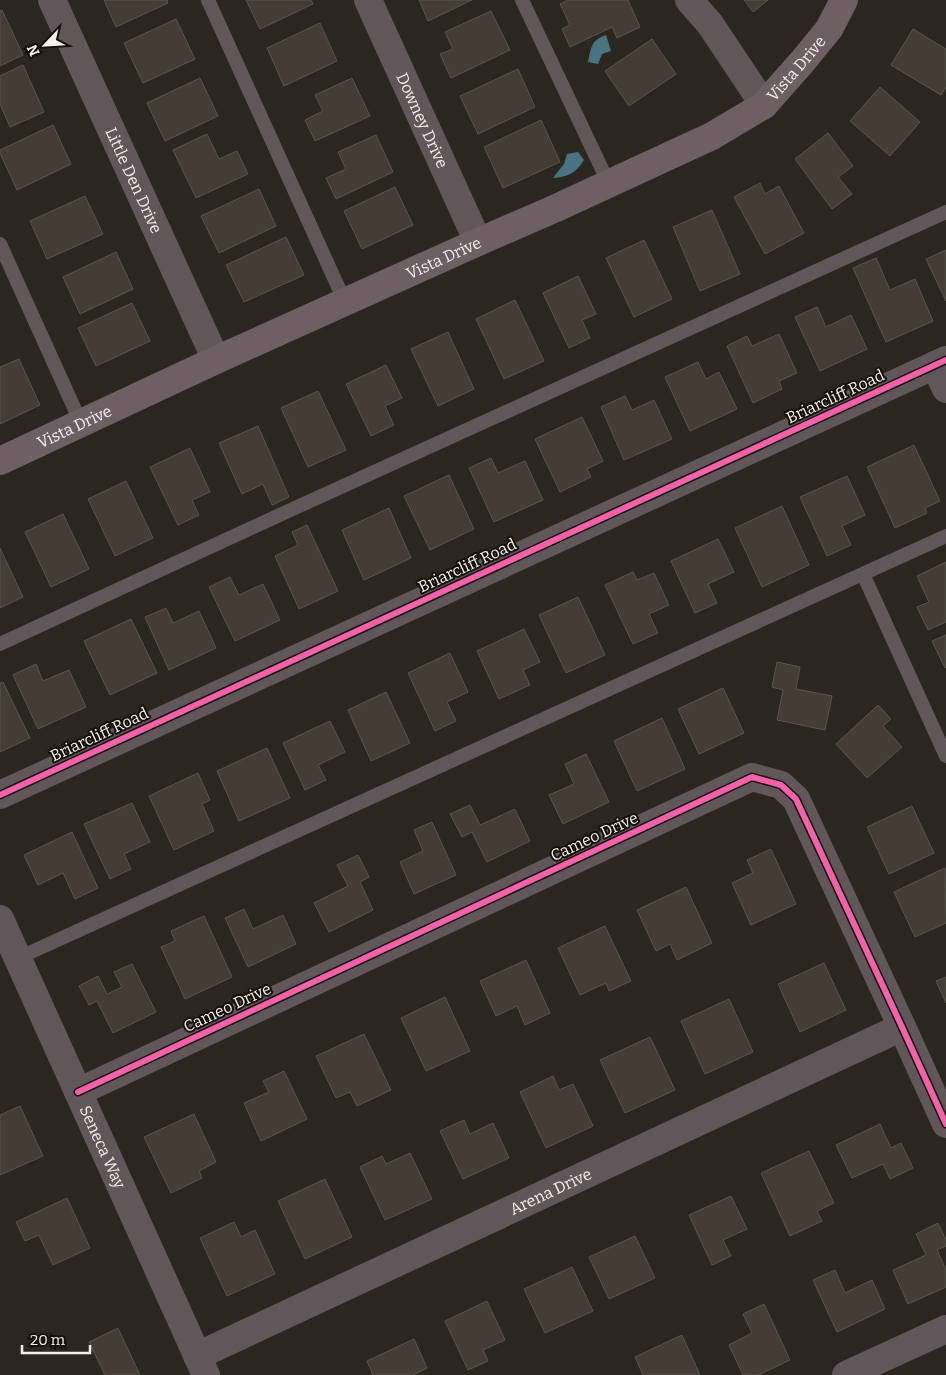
<svg xmlns="http://www.w3.org/2000/svg" width="946" height="1375" font-family="Bitter,serif">
<style>
.water{fill:#4a7381}
.building{fill:#443c35;stroke:#5a5550}
.lines{fill:none;stroke-linecap:round;stroke-linejoin:round}
.lane{stroke:#615659;stroke-width:14}
.street{stroke:#615659;stroke-width:28}
.secondary{stroke:#6d5f64;stroke-width:28}
.cycleway-casing{stroke:#14100b;stroke-width:9}
.cycleway{stroke:#f560ab;stroke-width:6}
.labels{text-anchor:middle;stroke-width:4;stroke-linejoin:round;paint-order:stroke}
.street-label{font-size:16px;fill:#f8f1eb;stroke:#14100b}
</style>
<rect width="100%" height="100%" fill="#2b2620"/>
<path class="water" d="M606,35l5,16 -9,3 -4,10 -10,-2c3,-14 3,-22 18,-27z
M578,152l6,8c-8,13 -16,17 -31,18l11,-14 3,-10z"/>
<path class="building" d="M104,0h63l1,3 -52,24z
M246,0h65l2,4 -53,25z
M419,0h53l-44,21z
M568,0h60l12,27 -23,11 -5,-11 -42,20 -8,-18 8,-4 -10,-21z
M744,0h24l-15,12z
M2,10l21,45 -23,11v-55z
M491,11l19,39 -59,28 -11,-24 13,-5 -8,-17z
M176,19l19,40 -52,24 -19,-40z
M320,23l17,38 -53,25 -17,-38z
M913,29l33,20v38l-5,8 -50,-30z
M652,39l24,35 -47,32 -24,-35z
M23,65l21,47 -34,15 -10,-23v-28z
M518,69l17,38 -57,27 -18,-38z
M200,78l18,38 -53,25 -18,-38z
M352,78l18,38 -55,25 -10,-21 18,-9 -8,-16z
M880,87l40,35 -30,34 -40,-35z
M541,120l19,42 -57,26 -19,-41z
M53,125l18,39 -54,26 -17,-37v-3z
M828,133l25,33 -15,11 14,17 -20,15 -37,-50z
M207,134l12,25 18,-8 11,23 -52,24 -23,-48z
M376,135l17,37 -57,27 -10,-21 20,-9 -8,-17z
M760,183l5,11 14,-8 25,47 -39,21 -31,-57z
M395,187l18,38 -51,24 -18,-38z
M259,189l17,37 -57,27 -18,-37z
M85,196l18,38 -56,25 -17,-38z
M712,210l28,64 -40,17 -27,-64z
M286,237l18,38 -60,27 -18,-37z
M644,240l28,59 -38,18 -28,-59z
M946,250v51l-20,-42z
M116,252l17,37 -53,25 -17,-37z
M876,258l14,32 25,-11 18,42 -47,21 -33,-74z
M578,276l18,38 -14,6 8,18 -21,10 -26,-55z
M515,300l29,61 -40,18 -28,-60z
M132,303l18,38 -54,25 -18,-38z
M817,307l9,20 25,-12 16,34 -47,22 -25,-54z
M448,332l26,57 -36,17 -27,-57z
M779,334l18,39 -18,8 3,8 -29,14 -26,-57 20,-10 5,10z
M19,359l21,46 -40,19v-57z
M698,362l8,17 13,-7 18,37 -47,22 -25,-54z
M386,365l16,33 -17,8 9,19 -23,11 -25,-52z
M318,391l28,59 -38,17 -27,-59z
M625,396l7,14 22,-10 18,39 -48,21 -23,-53z
M582,417l21,44 -16,8 4,8 -31,15 -25,-53z
M258,426l31,71 -17,8 -9,-21 -21,10 -23,-51z
M914,445l26,56 -15,7 2,5 -32,15 -28,-61z
M190,448l20,44 -18,8 7,15 -21,10 -28,-58z
M491,458l7,15 27,-12 18,39 -49,22 -25,-54z
M449,475l25,54 -44,21 -26,-54z
M847,476l18,39 -23,11 9,19 -24,11 -27,-59z
M126,481l27,57 -38,18 -27,-57z
M782,506l27,59 -47,22 -27,-59z
M389,508l22,50 -47,22 -22,-50z
M63,514l26,55 -38,18 -26,-55z
M307,525l31,66 -39,18 -24,-53 23,-11 -6,-13z
M718,539l16,33 -26,12 9,19 -22,10 -24,-52z
M0,548l23,49 -23,11z
M946,562v60l-18,8 -11,-23 12,-5 -12,-26z
M633,572l4,8 17,-7 15,32 -20,9 9,19 -25,11 -28,-59z
M230,577l9,18 24,-11 17,36 -45,21 -26,-54z
M578,597l27,58 -39,18 -27,-58z
M166,608l7,15 26,-12 17,37 -47,22 -24,-53z
M131,619l26,54 -47,22 -26,-54z
M524,629l16,33 -17,8 7,15 -31,14 -22,-48z
M946,635v32l-1,1 -13,-27z
M450,653l18,39 -21,10 9,19 -21,10 -27,-58z
M777,662l23,5 -4,22 36,7 -7,34 -48,-10 6,-30 -11,-3z
M36,664l7,17 26,-11 17,37 -48,22 -25,-54z
M3,682l27,56 -30,14v-69z
M723,688l21,45 -45,21 -21,-45z
M386,692l24,51 -39,18 -23,-51z
M878,705l13,14 -8,7 19,21 -35,31 -31,-34z
M662,718l23,51 -48,22 -23,-50z
M330,721l15,31 -27,13 8,15 -21,10 -22,-47z
M267,748l23,50 -51,23 -22,-50z
M586,754l23,48 -46,22 -14,-29 25,-11 -9,-20z
M198,773l12,27 -8,4 12,27 -40,19 -25,-54z
M132,803l18,39 -26,12 7,15 -21,10 -26,-55z
M470,805l10,20 35,-16 15,32 -43,21 -15,-30 -10,5 -12,-23z
M912,806l22,47 -45,21 -22,-47z
M432,822l24,53 -42,19 -14,-32 23,-11 -9,-21z
M72,832l26,56 -23,11 -12,-26 -25,12 -14,-30z
M771,849l25,55 -45,21 -19,-42 21,-10 -6,-13z
M358,855l11,22 -9,5 13,28 -44,22 -15,-29 34,-17 -11,-21z
M945,868l1,55 -31,14 -21,-45z
M686,887l26,56 -35,17 -7,-16 -14,7 -19,-41z
M244,909l9,20 30,-14 13,29 -48,23 -23,-49z
M204,916l28,61 -47,22 -24,-52 14,-6 -4,-10z
M605,926l26,55 -22,10 -3,-8 -26,12 -22,-47z
M526,960l24,53 -25,12 -8,-19 -21,10 -16,-35z
M824,963l22,47 -46,22 -22,-48z
M132,964l24,48 -43,21 -16,-32 -8,4 -10,-19 19,-10 9,18 15,-7 -8,-15z
M946,977v26l-10,-22z
M445,997l25,54 -44,20 -25,-53z
M729,999l24,53 -48,22 -24,-53z
M364,1034l27,56 -34,16 -7,-14 -14,6 -20,-42z
M650,1037l25,53 -50,23 -25,-53z
M284,1071l23,48 -46,22 -17,-38 25,-11 -6,-11z
M553,1076l6,14 14,-6 20,42 -47,22 -26,-56z
M20,1106l23,50 -43,19v-60z
M194,1114l22,48 -17,9 3,7 -31,15 -27,-56z
M464,1120l6,14 23,-11 16,35 -46,21 -23,-48z
M880,1124l11,24 10,-5 12,25 -23,11 -7,-15 -31,14 -16,-33z
M809,1151l25,52 -17,8 5,10 -32,15 -29,-63z
M410,1153l22,46 -47,21 -25,-53 22,-11 4,8z
M325,1179l27,58 -47,22 -27,-58z
M731,1196l16,33 -24,11 8,16 -19,9 -23,-50z
M67,1198l23,50 -37,17 -14,-30 -14,6 -9,-19z
M234,1222l7,15 14,-7 20,44 -48,22 -27,-58z
M938,1223l8,17v6l-9,4 9,20v17l-38,17 -15,-34 33,-15 -10,-21z
M635,1236l20,42 -46,21 -20,-42z
M572,1267l21,44 -48,22 -21,-44z
M835,1270l10,23 27,-13 13,29 -48,23 -24,-52z
M487,1301l18,39 -22,10 5,11 -20,9 -23,-49z
M764,1304l26,56 -32,15h-15l-14,-30 23,-12 -9,-19z
M118,1328l22,47h-35l-16,-33z
M682,1335l18,40h-57l-8,-18z
M414,1339l13,29 -14,7h-40l-6,-14z"/>
<g class="lines">
<path class="lane" d="M208,0l137,302
M522,0l87,184
M0,244l81,179
M863,574l83,182
M0,644l297,-137 649,-295
M18,958l928,-422"/>
<g class="street">
<path id="s1" d="M52,0l164,360"/>
<path id="s2" d="M368,0l110,242"/>
<path d="M689,0l21,24 54,81"/>
<path d="M935,365l11,24"/>
<path d="M0,795l946,-435"/>
<path id="s3" d="M0,919l206,456"/>
<path d="M78,1092l674,-315 29,8 15,14 106,228 44,97"/>
<path id="s4" d="M197,1356l705,-329"/>
<path d="M846,1375l100,-46"/>
</g>
<path class="secondary" id="s5" d="M0,461l216,-101 262,-118 76,-33 158,-73 52,-31 38,-43 27,-33 15,-29"/>
<defs>
<path id="cycleway" d="M0,795l946,-435
M78,1092l674,-315 29,8 15,14 106,228 44,97"/>
</defs>
<use href="#cycleway" class="cycleway-casing"/>
<use href="#cycleway" class="cycleway"/>
</g>
<g class="labels">
<g class="street-label">
<text dy="6" stroke="none"><textPath href="#s5" startOffset="892">Vista Drive</textPath></text>
<text dy="6" stroke="none"><textPath href="#s2" startOffset="132">Downey Drive</textPath></text>
<text dy="6" stroke="none"><textPath href="#s1" startOffset="198">Little Den Drive</textPath></text>
<text dy="6" stroke="none"><textPath href="#s5" startOffset="488">Vista Drive</textPath></text>
<text transform="translate(835 396) rotate(-25)" y="6">Briarcliff Road</text>
<text dy="6" stroke="none"><textPath href="#s5" startOffset="82">Vista Drive</textPath></text>
<text transform="translate(467 565) rotate(-25)" y="6">Briarcliff Road</text>
<text transform="translate(99 734) rotate(-25)" y="6">Briarcliff Road</text>
<text transform="translate(594 836) rotate(-25)" y="6">Cameo Drive</text>
<text transform="translate(227 1007) rotate(-25)" y="6">Cameo Drive</text>
<text dy="6" stroke="none"><textPath href="#s3" startOffset="250">Seneca Way</textPath></text>
<text dy="6" stroke="none"><textPath href="#s4" startOffset="390">Arena Drive</textPath></text>
</g>
</g>
<g transform="translate(45 45) rotate(245)" stroke="#14100b" stroke-width="4" paint-order="stroke">
<path d="M0-4L9 19L0 12L-9 19Z" fill="#f8f1eb"/>
<text y="-8" font-size="14" font-weight="bold" text-anchor="middle" fill="#f8f1eb">N</text>
</g>
<path d="M22 1345v8h68v-8" fill="none" stroke="#f8f1eb" stroke-width="2.5"/>
<text x="30" y="1345" font-size="15" fill="#f8f1eb" stroke="#14100b" stroke-width="4" paint-order="stroke">20 m</text>
</svg>
